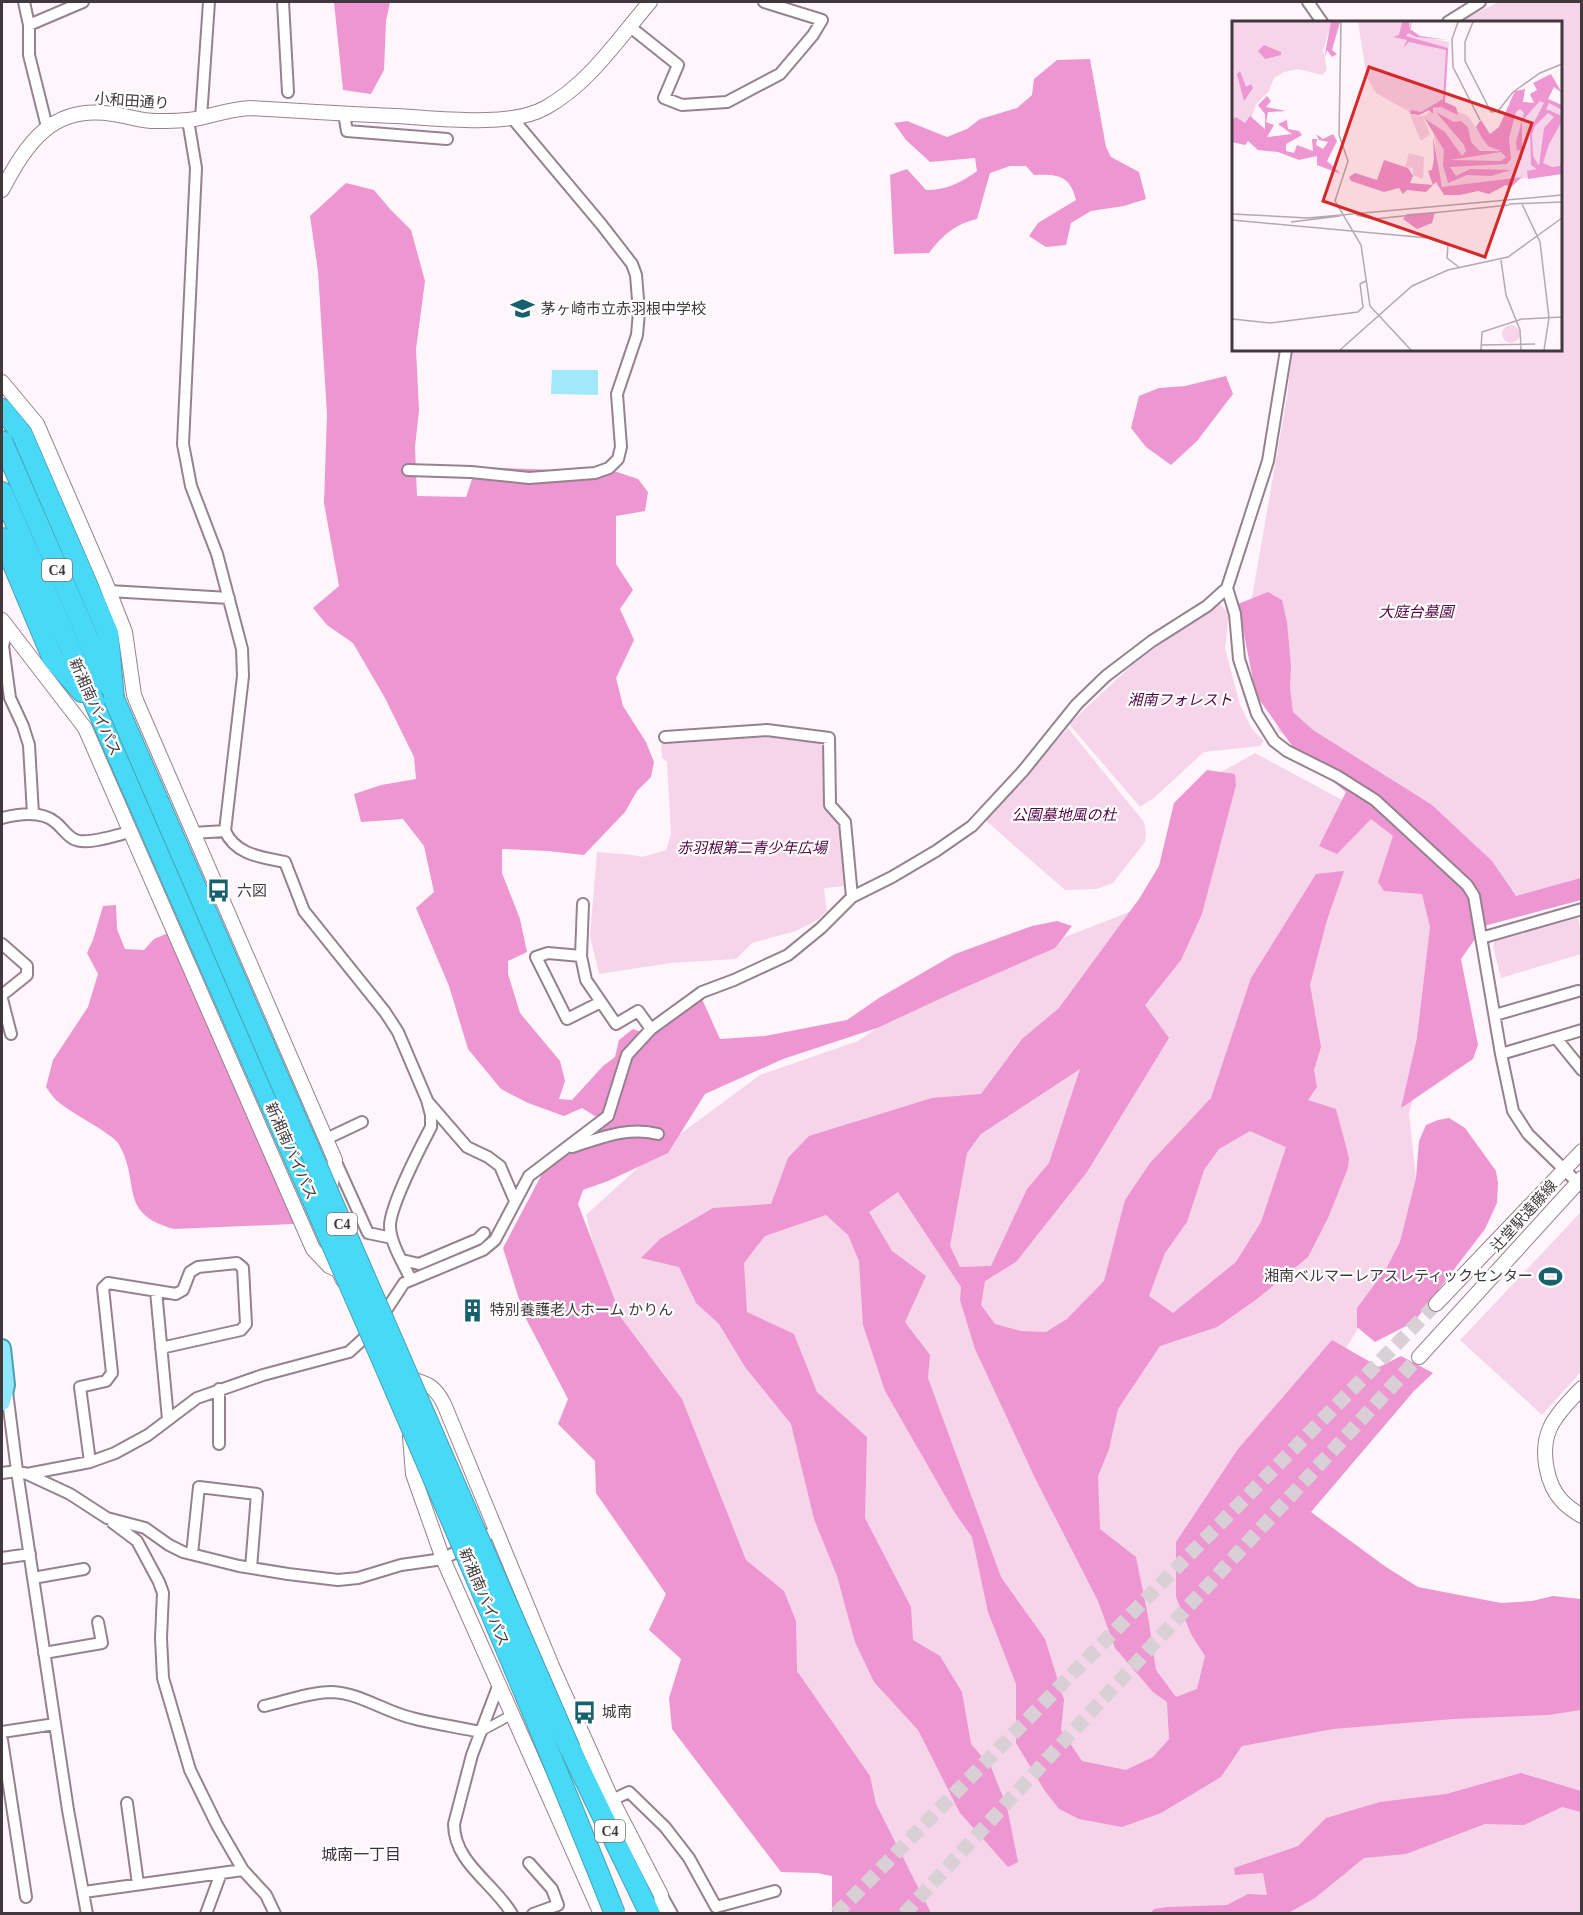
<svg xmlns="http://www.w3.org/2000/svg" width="1583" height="1915" font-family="'Times New Roman','Noto Sans JP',serif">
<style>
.green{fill:#f6d5ea}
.forest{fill:#ed96d1;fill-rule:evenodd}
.water{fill:#a0e9fa}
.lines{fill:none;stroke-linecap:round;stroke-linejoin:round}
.tertiary-tunnel{stroke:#d9d0d6;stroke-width:14;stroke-dasharray:14 7;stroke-linecap:butt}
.pedestrian-casing{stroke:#96828f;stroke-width:11}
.minor-casing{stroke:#96828f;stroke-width:14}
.tertiary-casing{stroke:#96828f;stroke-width:16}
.primary-casing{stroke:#45a1b5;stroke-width:20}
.motorway-casing{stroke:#45a1b5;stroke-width:22}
.pedestrian{stroke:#fff;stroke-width:8}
.minor{stroke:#fff;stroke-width:10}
.tertiary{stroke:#fff;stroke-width:14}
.primary{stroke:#91e8fa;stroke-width:16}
.motorway{stroke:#48d9f6;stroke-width:20}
.motorway-bridge-casing{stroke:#45a1b5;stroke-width:22;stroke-linecap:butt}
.motorway-bridge{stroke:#48d9f6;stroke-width:20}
.labels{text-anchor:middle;stroke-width:4.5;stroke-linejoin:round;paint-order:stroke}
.shield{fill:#fff;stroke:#797477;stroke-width:1.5}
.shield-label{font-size:14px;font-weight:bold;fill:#40383d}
.street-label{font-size:15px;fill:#40383d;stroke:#fff}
.poi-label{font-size:15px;fill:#40383d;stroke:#fff;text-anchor:start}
.park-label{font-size:15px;font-style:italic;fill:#520341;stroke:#fff}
.neighbourhood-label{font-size:16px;fill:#40303b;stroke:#fff}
.inset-road{fill:none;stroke:#b3aab0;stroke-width:1.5}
.view{fill:#d62828;fill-opacity:0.15;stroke:#d62828;stroke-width:3}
.inset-edge{fill:none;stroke:#40383d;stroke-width:3}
</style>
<rect width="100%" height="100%" fill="#fff6fc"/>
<path class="green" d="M1499,2h82v892l-86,23 -179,-163 -37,-22 -32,-106 40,-229 5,-47h268v-328h-103z
M1218,602l11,11 -4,35 15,57 12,24 12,12 -4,5 -56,6 -49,45 -15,10 -71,-83 63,-59z
M1068,728l76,94 2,11 -1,9 -32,41 -16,6 -32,1 -80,-70z
M769,734l47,3c15,15 9,52 9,73l14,15 7,61 -22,2 3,23 -11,10 -20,10 -44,12 -16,16 -65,4 -72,11 -9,-38 7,-84 36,3 9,2 24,-7 5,-16 -4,-72 -5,-4 -1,-16z
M1255,753l115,62 83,72 -21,151 -23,75 12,112 -84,138 -138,145 -12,78 394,79v248h-669l-291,-559 -35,-139 67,-61 107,-79 98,-34 78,-54 224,-87 26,-108z
M1578,918l3,12v24l-80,24 -8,-32 2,-5z
M1581,1212v160l-39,43 -82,-75z"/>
<path class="forest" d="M334,2h56l-4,19 -2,49 -13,24 -28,-4z
M1090,59l16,88 5,10 28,15 7,27 -22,7 -33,5 -20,12 -5,22 -20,2 -17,-11 9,-13 38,-23c-6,-25 -19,-26 -42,-25l-8,-9h-16l-20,7 -13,46c-22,5 -34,16 -48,34l-35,1 -4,-79 17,-6 19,21c20,0 35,-7 51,-19l-2,-13 -45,4 -24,-22 -12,-17 13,-2 40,16 20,-8 13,-10 37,-11 15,-13 2,-16 23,-19z
M346,183l28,7 16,19 21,21 14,51 -9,68 3,61 -4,37 2,49 49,1 10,-30 141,5 21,7 10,13 -3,19 -29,5v48l17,26 -13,19 14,31 -18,38 7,28 23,36 8,20 -3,15 -14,14 -12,21 -41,43 -36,-4 -46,-2v24l18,46 7,33 -19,9v13l12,39 40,48 5,20 -6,18 13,1 31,-34 12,-9 4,-17 14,-11 19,7 50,-37 18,40 45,-3 82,-16 32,-22 76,-44 77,-28 25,-5 15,5 -17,22 -96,42 -82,38 -94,31 -78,35 -37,59 -60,28 -25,9 -5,14 44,115 60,80 64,161 38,31 12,30 1,50 73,105 6,28 55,109h-99v-37l-15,-3 -36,-1 -109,-143 -3,-31 12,-39 -32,-29 17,-36 -70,-101 -1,-32 -37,-37 10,-25 -44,-84 -21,-67 39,-74 66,-50 -26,-16 -18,8 -36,-13 -27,-14 -33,-40 -19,-63 -33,-78 18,-16 -10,-46 -21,-27 -42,3 -7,-28 27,-9 35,-6 -2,-22 -29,-59 -32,-55 -26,-18 -14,-17 26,-22 -15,-83 3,-89 -9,-143 -8,-55z
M1226,376l7,18 -36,47 -26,24 -25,-18 -15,-19 8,-32 20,-8 26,-2z
M1268,592l14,8 5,22 4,44 -1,22 3,24 20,18 119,75 60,56 24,35 65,-18v22l-97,26 -23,33 17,86 -5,14 -72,49 16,-70 13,-111 -8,-33 -38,-3 -6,-9 15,-46 -22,-17 -34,35 -18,-8 27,-54 -51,-42 -39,-55 -18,-91z
M1207,770l28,4 1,11 -34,129 -21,46 -36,45 24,33 -82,134 -71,90 -31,19 -4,24 14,19 26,7 25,1 21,-13 37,-38 21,-81 25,-37 61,-65 40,-120 65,-104 28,-3 -17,49 -17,65 11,62 -7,23 3,17 -9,13 28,9 13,49 -1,10 -20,50 -20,39 -51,42 -40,28 -57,19 -42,63 -9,40 -11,27 2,53 36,28 12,59 8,54 20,27 21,-8 8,-33 -14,-22 -15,-37v-55l62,-93 94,-109 47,27 22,-11 32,17 -19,18 -103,121 75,55 32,20 83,16 31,-2 21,-5 28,3v111l-33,5 -95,4 -120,10 -91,17 -21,31 -60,36 -39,14 -43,-8 -20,-10 -14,-18 -29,-48v-59l-28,-72 -16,-75 -17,-24 -70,-122 -22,-66 -4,-64 -11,-26 -22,-20 -61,21 -21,27 3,49 47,22 23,58 50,45 -2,81 46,89 2,33 27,16 22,36 9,52 20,23 16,40 11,55 -10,5 -48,-54 -42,-83 -44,-48 -19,-40 -18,-66 -23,-57 -23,-95 -46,-57 -26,-43 -23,-21 -17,-36 -38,-9 19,-19 53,-31 58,-4 17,-46 21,-22 123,-38 49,-4 41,-55 37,-31 80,-109 20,-33 15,-63zM1080,1069l-31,94 -22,26 -36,77 -31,1 -10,-21 17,-93 14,-19zM1250,1131l36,16 -25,75 -25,40 -63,51 -24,-17 16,-43 22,-31 17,-52 15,-21zM898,1192l63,95 -1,13 15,49 60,129 63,123 17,47 38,44 14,10 2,37 -16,18 -27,13 -44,-9 -21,-31 3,-30 -19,-61 -44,-62 -73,-199 2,-23 -25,-33 21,-46 -34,-25 -23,-39z
M116,905l1,24 8,20 19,1 10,-11 14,-6 126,283 -1,8 -119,5c-58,-16 -32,-47 -56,-86 -6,-9 -46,-30 -57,-39 -6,-4 -11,-11 -15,-17l7,-27 35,-53 10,-33 -11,-21 6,-13 10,-34z
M1449,1118l16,10 31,43 2,12 -1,20 -12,26 -71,93 -39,20 -18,-15v-19l29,-39 14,-27 16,-64 3,-37 7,-16 12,-5z
M1521,1773l60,18v21l-19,-5 -38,18 -39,-1 -79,30 -42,4 -49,40 -27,15h-137l3,-4 13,-2 60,-2 21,-11 19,1 -4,-22 -28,2 -1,-7 64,-22 28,-28 54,-16 66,-8z"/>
<path class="water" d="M552,370h46v25l-47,-1z"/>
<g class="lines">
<path class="tertiary-tunnel" d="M836,1914l600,-610
M904,1914l515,-557"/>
<defs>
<path id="pedestrian" d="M480,1732l33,-18"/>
<path id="minor" d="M24,2l5,23
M283,2l5,90
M1308,2l14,20
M1448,22l32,-20
M629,26l49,39 -14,33 18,7 45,-3 53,-28 33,-39 9,-15 -58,-18
M344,114l3,17 100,8
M201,118l8,-116
M188,120l8,48 -13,276 8,42 26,68 25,95 1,27 -18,155c11,24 36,26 60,31l19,49 81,101 13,20 29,68 4,15v12c-10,19 -42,81 -41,100 1,18 14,37 21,53
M47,127l-18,-72v-30l54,-23
M1286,350l-18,111 -41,127 8,26 4,45 18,55 17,27 13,10 50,25 38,24 92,85 7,11 27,158 12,57 15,23 53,52
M408,470l63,2 58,6 66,-5 14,-5 9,-9 3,-12 -4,-53 20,-59 2,-23 -3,-37 -4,-11 -31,-40 -88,-105
M109,591l120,7
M7,629l-4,17 7,52 13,28 6,19 4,69
M665,737l102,-7 62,8 1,67 15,17 7,75
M2,818c16,-4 39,-8 53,4 7,5 13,16 21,18 11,5 41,-5 54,-8
M193,833l32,-2
M583,904l-2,52 5,24 30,44 22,-13 13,18
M1481,938l101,-29
M2,944l25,22v9l-25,20
M581,956l-33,-3 -12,4 31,62 34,-17
M2,999l9,35
M1495,1015l83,-24
M1556,1038l26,32
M1501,1054l81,-24
M429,1103l38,44 21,10 12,9 15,35
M326,1139l36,-17
M572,1147c29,-9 56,-21 86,-13
M335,1160l33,73 24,5
M402,1260l17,4 59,-25 6,-6
M156,1291l12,128
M381,1318l23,-35 79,-33 12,-10 34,-64 79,-60 19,-61 24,-26 51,-37 32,-12 54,-25 33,-27 31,-31 40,-20 44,-26 36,-25 51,-55 54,-67 29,-28 46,-35 55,-35 20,-18
M7,1392l10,79 51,339 19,104
M219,1444v-55
M90,1462l-10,-75 26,-6 6,-8 -9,-85 5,-5 68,11 7,-4 7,-18 8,-5 39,-4 6,5 3,56 -5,6 -80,18
M2,1473l15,-2 10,3 43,20 37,24 38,10 24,17 14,7 56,14 49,8 50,6 20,-2 43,-13 42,-6 52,-28
M27,1474l63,-12 25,-9 33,-18 49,-37 66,-23 86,-23 23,-21
M113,1523l24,18 22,41 4,11 -2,45 2,40 27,92 27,55 26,45 23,25 9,19
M192,1554l7,-67 58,7 -6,74
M2,1558l28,-4
M33,1578l51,-9
M44,1653l58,-10 -4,-21
M499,1684l-27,71 -18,69c0,39 40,59 58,90
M264,1706c22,-5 46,-14 68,-14 28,1 53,20 80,26 22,6 46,9 68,14
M2,1732l53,-8
M2,1740l24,157
M612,1800l17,-8 36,35 24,31 27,49 59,-16
M127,1803l11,81
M529,1863l23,26 6,16 -25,9
M84,1892l159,-22
M662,1896l10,18
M206,1914l15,-41"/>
<path id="tertiary" d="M2,190c25,-47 50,-86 111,-76 16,2 30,8 46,7 13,0 28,0 41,-3 17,-4 32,-9 50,-10 48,3 97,6 146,8 40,2 113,12 149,-8 44,-24 73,-69 105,-106
M2,382l35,42 68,157 20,51 9,63 4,10 197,455 -6,35
M2,620l83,108 228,521 16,17 9,4 5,10
M1436,1304l146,-153
M1419,1357l163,-179
M405,1377c21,7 28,6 39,27l108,262 60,134 49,95 2,19
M1582,1388c-9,9 -27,28 -32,40 -10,22 -4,57 13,74 5,5 12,10 19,14
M410,1436l3,38 30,85 158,355"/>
<path id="primary" d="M2,1348l4,37 -4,17"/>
<path id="motorway" d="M2,409l20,25 86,199 6,66
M2,441l107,245
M2,492l308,702
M2,538l51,121 29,33
M570,1749l80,165"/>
</defs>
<use href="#pedestrian" class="pedestrian-casing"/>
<use href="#minor" class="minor-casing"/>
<use href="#tertiary" class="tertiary-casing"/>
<use href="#primary" class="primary-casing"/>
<use href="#motorway" class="motorway-casing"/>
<use href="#pedestrian" class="pedestrian"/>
<use href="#minor" class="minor"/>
<use href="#tertiary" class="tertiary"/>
<use href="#primary" class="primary"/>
<use href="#motorway" class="motorway"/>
<defs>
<path id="motorway-bridge" d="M114,699l456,1050
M310,1194c104,239 208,477 305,720"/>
</defs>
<use href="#motorway-bridge" class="motorway-bridge-casing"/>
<use href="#motorway-bridge" class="motorway-bridge"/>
</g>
<defs>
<symbol id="school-bare" viewBox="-9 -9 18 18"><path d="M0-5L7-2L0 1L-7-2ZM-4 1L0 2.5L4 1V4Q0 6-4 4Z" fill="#17616f" stroke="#fff" stroke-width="2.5" paint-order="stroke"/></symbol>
<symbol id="bus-bare" viewBox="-9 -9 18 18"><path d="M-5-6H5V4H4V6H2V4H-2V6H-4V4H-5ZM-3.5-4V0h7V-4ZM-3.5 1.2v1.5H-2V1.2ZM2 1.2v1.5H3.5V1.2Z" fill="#17616f" stroke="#fff" stroke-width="2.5" paint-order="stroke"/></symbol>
<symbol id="stadium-bare" viewBox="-9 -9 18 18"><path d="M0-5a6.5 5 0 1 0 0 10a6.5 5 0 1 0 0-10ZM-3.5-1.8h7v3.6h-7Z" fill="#17616f" stroke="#fff" stroke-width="2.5" paint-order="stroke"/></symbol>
<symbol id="building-bare" viewBox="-9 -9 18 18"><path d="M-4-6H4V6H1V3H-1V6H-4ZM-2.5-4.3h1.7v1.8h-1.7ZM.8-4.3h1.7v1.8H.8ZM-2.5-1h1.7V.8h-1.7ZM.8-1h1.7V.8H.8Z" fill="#17616f" stroke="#fff" stroke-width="2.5" paint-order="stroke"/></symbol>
</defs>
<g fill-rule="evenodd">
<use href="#school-bare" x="506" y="292" width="33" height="33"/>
<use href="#bus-bare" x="202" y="874" width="33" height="33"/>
<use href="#stadium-bare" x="1534" y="1260" width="33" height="33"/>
<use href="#building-bare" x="456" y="1294" width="33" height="33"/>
<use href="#bus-bare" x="568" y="1696" width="33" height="33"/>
</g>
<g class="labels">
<g class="shield">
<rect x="42" y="559" width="30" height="22" rx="4.5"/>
<rect x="327" y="1213" width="30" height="22" rx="4.5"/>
<rect x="595" y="1820" width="30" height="22" rx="4.5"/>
</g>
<g class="shield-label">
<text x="57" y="575">C4</text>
<text x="342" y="1229">C4</text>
<text x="610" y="1836">C4</text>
</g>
<g class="street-label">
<text transform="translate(132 101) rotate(4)" y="5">小和田通り</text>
<text transform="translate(95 707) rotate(66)" y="5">新湘南バイパス</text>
<text transform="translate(291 1151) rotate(66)" y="5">新湘南バイパス</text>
<text transform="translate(1524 1216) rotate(-48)" y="5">辻堂駅遠藤線</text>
<text transform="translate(484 1597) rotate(67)" y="5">新湘南バイパス</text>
</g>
<g class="poi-label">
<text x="541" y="314">茅ヶ崎市立赤羽根中学校</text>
<text x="237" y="896">六図</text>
<text x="1533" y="1281" text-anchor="end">湘南ベルマーレアスレティックセンター</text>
<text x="490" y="1315">特別養護老人ホーム かりん</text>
<text x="602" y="1717">城南</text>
</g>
<g class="park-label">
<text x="1416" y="617">大庭台墓園</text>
<text x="1180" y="705">湘南フォレスト</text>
<text x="1064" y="820">公園墓地風の杜</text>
<text x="752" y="853">赤羽根第二青少年広場</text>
</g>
<g class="neighbourhood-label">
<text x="361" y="1860">城南一丁目</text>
</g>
</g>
<g transform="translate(1232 21)">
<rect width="330" height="330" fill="#fff6fc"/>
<path d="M0,1h100l-9,28 4,20 -5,5 -24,-6 -14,3 -10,6 -5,13 -13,13 -6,18h-18zM126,1h54l-3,12 40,8 -4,59 -23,13h-9l-37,-21 -9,-15zM307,79l23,8v65l-106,15 -13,-1 -3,-8 -7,-50 -10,-12 7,17 -9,7 -11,-26 14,1 17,-12 27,12 18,27 28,-34 11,1zM177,132l15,4 -1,22 -10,-4v-7l-8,-1zM270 313a9 9 0 1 1 18 0a9 9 0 1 1-18 0Z" fill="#f6d5ea"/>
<path d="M99,1h9l-8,28 5,4 -5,3 -5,-7 -3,9zM170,1h7v6l3,-6 -2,7 10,7 28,4 -32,-3 -8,-4 -2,3 42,12 -3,54 11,5 2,8 -17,-8 -8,1v6l-4,-4 -10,5 -9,-1 1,-4 10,2 22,-13 3,-49 -37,-8 -6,6 4,-8 -14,-3 6,-2zM32,24l17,7v3l-16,4 -7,-8zM8,50l6,16 5,-3 2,4 -9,13 -7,-27zM319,53l11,19 -8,-6 -6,12 14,6v5l-13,-7 -3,6 16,7v5l-13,23 -6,19 9,4 8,-1 2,-5v13l-34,5 -1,-8 10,-2 -6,-4 -1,-35 14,-27 -4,-2 -18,20v39l-3,-1 1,-10 -3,2 -1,-9 8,-29 -4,-4 -4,3 -7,26 2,21 -4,5 -57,3 6,9 14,-7 41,1 -20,6 -24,-1 -19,8 -5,-18 1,-15 -19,-31 20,13 17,24 4,-5 -2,-6 -28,-33 18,10 7,-1 7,6 3,15 9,9h21l-13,-5 -6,-8 -6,-11 3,-5 2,-2 9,14 9,-7 16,-36 10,-2 -2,13 11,1 -4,-9 7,-4 -4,-7zM316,92l6,4 -10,11 -5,38 -6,-10 -1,-22 3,-8zM269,131l5,5 -5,4 -51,-1zM35,75l4,5 -5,6 20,4 -18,1 -2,10 8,3 -7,12 25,-3 -14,-10 9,-4 1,9 11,2 3,4 -16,9v7l8,2 3,-8 16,6 -1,-12h5l-1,6 7,4 5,-7 -9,-2 -3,-6 7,5 10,-5 4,7 -10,20 14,13 -24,-9v-9l-18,4 -21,-8 -20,-2 -10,-9 -3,4 -13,-3v-22l4,-3 9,6 5,-7 15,13v-15l-7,-9zM201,116l9,50 80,-10 -11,10 -5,-2 -17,9 -11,-3 -18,4h-16l-8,-13 -10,10 -19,-2 -4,4 -4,-6 -15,4 -33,-11 -2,-4 6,-4 22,7 7,-20 24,8 5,8 -3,7 23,2 -5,-14 4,-1 2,-11zM203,191l-3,11 -15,6 -14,-10 4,-5z" fill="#ed96d1" fill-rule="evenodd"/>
<path class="inset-road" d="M109,1l-2,113 9,26 -13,40 26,44 9,61 41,44M226,1l-6,17 1,28 27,53M241,1l-8,20v19l26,51 7,-1 15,-19 27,-19 22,-9M277,183l53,-2M290,183l18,38 9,76 -5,32M0,193l76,4 254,-23M124,194l18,4 135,-14M0,199l196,18 20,7 -1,13 13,10M59,201l49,-6M269,239l5,35 14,35 1,20M0,298l38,4 88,-11 5,-5 -3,-23 6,-3M249,324l54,-1M108,329l72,-64 36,-16 60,-13 54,-39M249,329l1,-18 40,-13 40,-2"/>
<path class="view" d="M137,46l163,56 -47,134 -162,-56z"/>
<rect width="330" height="330" class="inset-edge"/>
</g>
<rect width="1583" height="1915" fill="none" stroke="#40383d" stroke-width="6"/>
</svg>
